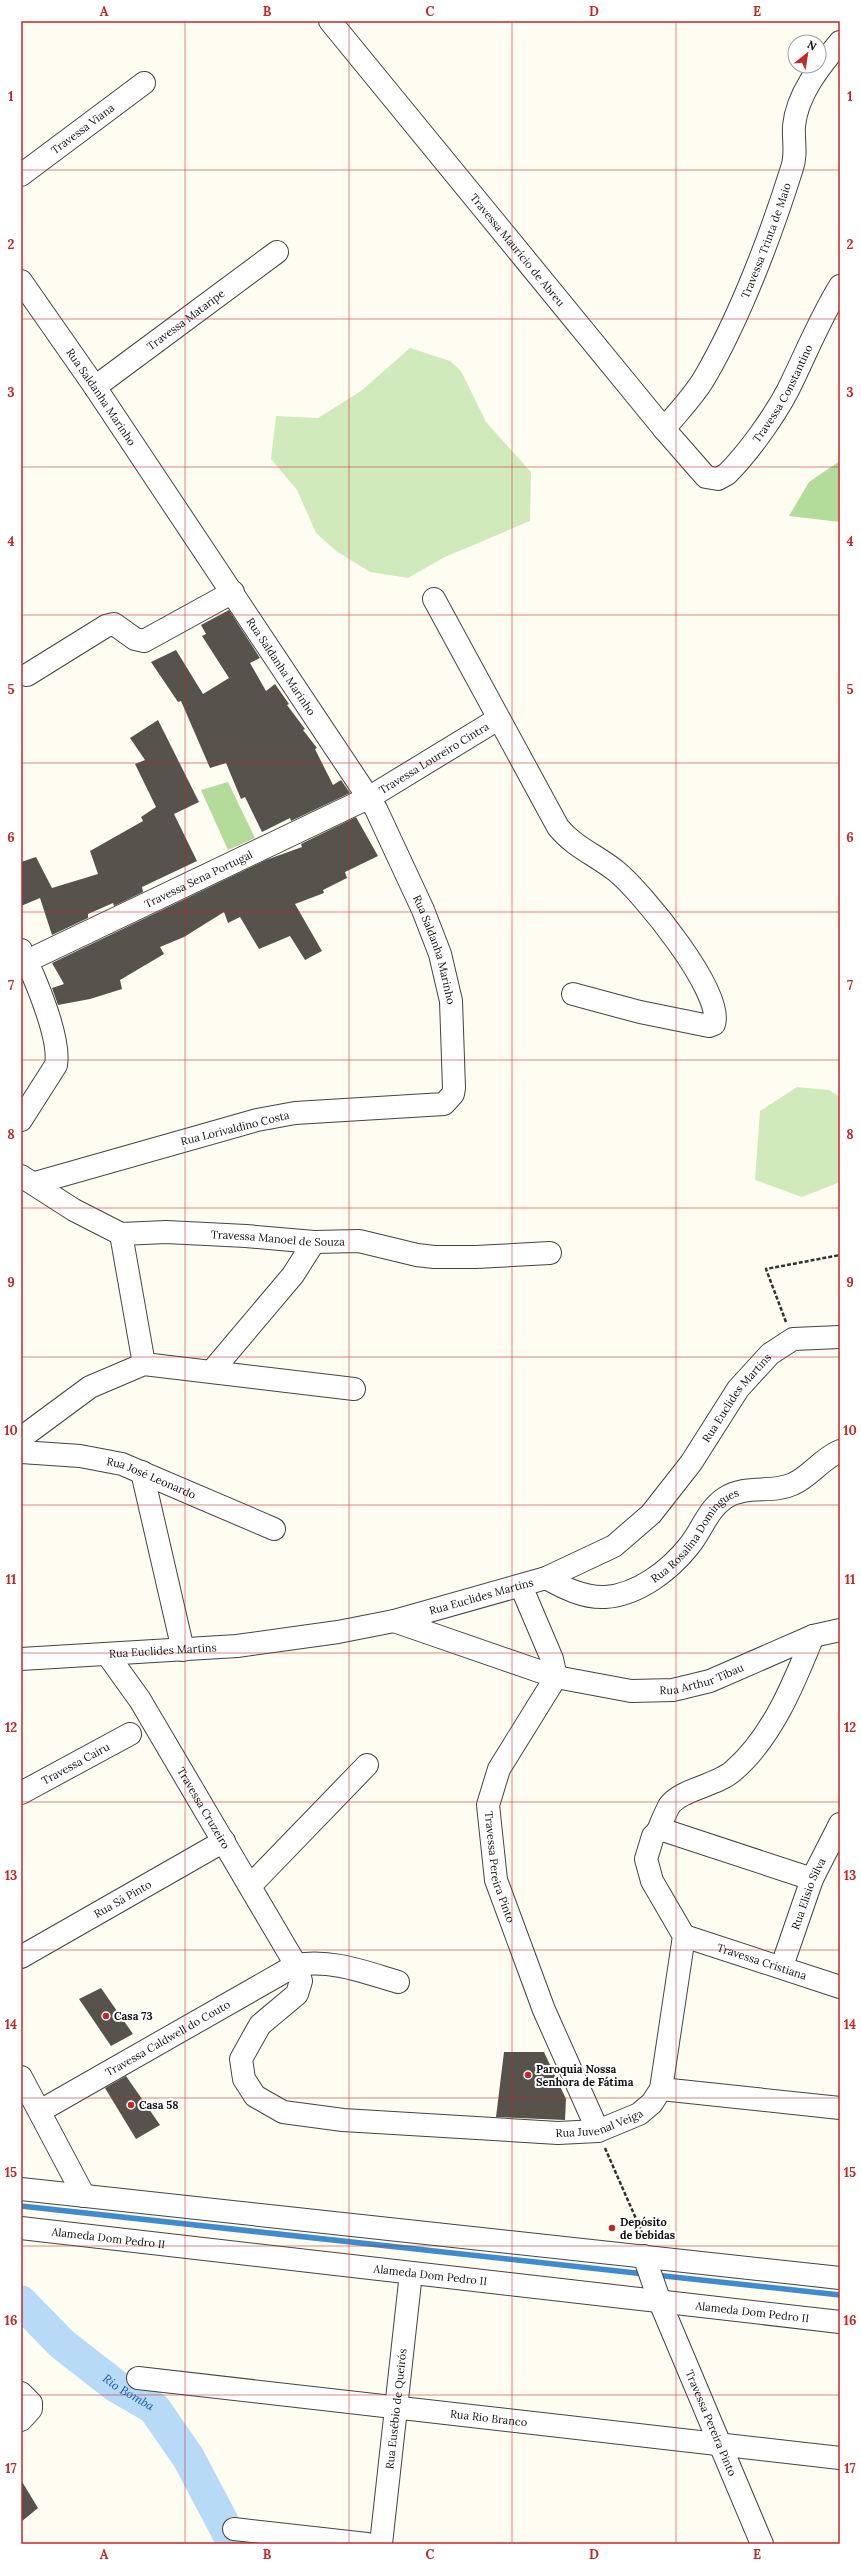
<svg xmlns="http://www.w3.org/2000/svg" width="861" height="2565" font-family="Lora,serif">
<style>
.green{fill:#d0eabb}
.forest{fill:#b3db9a}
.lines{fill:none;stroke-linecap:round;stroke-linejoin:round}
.stream{stroke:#3e8bce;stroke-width:5.5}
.river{stroke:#b7daf6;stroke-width:33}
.building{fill:#58524c}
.minor-casing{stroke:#434343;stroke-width:24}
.path{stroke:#323232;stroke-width:2.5;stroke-dasharray:4 2;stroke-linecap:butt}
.minor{stroke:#fff;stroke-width:22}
.grid{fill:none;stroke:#c12927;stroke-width:1;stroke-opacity:0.55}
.poi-dot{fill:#c12927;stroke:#fff;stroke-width:1.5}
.labels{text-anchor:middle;stroke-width:4;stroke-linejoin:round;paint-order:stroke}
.street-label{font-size:11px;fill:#101010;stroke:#fff}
.poi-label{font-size:11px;font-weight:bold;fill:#101010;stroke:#fff;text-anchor:start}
.water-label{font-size:12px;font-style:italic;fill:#185da3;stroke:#fff}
.neatline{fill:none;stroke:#c12927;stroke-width:1.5}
.grid-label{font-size:13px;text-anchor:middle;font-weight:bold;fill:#c12927}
</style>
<rect width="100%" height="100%" fill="#fffdf2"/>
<path class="green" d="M410,348l40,13 11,10 25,51 45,50 -1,49 -85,36 -37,21 -38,-6 -34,-21 -20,-18 -19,-43 -26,-31 5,-43 42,2 43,-27z
M797,1087l32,3 11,7v85l-38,15 -47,-17 5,-69z"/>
<path class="forest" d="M840,461v61l-51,-6 20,-34z
M228,782l27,56 -27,12 -27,-60z"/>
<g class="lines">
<path class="stream" d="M21,2206l624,68
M655,2275l185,20"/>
<path class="river" id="s1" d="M21,2302l41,42 54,42 38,22 34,49 46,87"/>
</g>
<path class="building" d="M229,610l31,48 -10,5 16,28 9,-7 14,20 -2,1 18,24 -2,1 14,18 -2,1 18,36 8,-5 9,13 -59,28 -1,-3 -28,14 -17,-35 -4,2 -15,-36 -16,5 -29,-67 -3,1 -27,-40 25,-12 27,44 26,-16 -27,-42 4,-2 -5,-9z
M158,720l41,82 -25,12 23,47 -55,26 1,5 -29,14 -1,-3 -25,11v4l-36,17 -12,-37 -19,8v-44l15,-5 16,31 46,-14 -8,-23 53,-30 -2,-4 15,-10 -21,-43 10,-4 -15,-22z
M356,817l22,39 -33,16 2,6 -24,12 1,3 -29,11 27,47 -17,9 -15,-24 -31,13 -19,-32 -12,6 -4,-11 -40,25 -24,10 4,7 -44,26 2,9 -32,10 -32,6 -6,-17 12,-4 -12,-21 214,-103 36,-13 -1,-3z
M101,1988l32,46 -22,12 -32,-47z
M504,2052h40l22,47 -1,21 -69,-3z
M126,2076l34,49 -24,14 -31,-51z
M21,2480l17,28 -17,14z"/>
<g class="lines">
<defs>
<g id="minor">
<path id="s2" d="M330,21l334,408 42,48 12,2 9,-5c21,-21 47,-57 61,-84 17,-34 31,-70 52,-104"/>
<path id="s3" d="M21,175l123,-92"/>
<path id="s4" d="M21,281l74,106 281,422 47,101 17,44 11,47 3,87 -1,6 -9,10 -149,9 -38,7 -222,63"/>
<path id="s5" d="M95,387l182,-135"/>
<path id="s6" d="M664,429c14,-17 30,-33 41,-52 35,-60 66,-142 87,-209 5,-14 1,-28 2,-42 3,-32 26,-60 46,-84"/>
<path d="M434,599l124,228c16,20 38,28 58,44 25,20 109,122 98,153l-5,2 -69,-14 -67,-18"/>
<path d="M27,675l79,-49 8,-2 21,15 9,2 89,-49"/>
<path d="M21,950c13,25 40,88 35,115l-35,55"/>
<path id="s7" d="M27,961l343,-164 128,-78"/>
<path id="s8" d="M21,1176l53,34 47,24 45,-2 80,4 68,6 45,-1 58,14 17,2h42l74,-4"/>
<path d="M121,1234l23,130"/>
<path d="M212,1371l81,-96 21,-33"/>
<path d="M21,1438l69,-51 54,-23 210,25"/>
<path id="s9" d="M21,1452l59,4 42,8 152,65"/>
<path d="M142,1472l41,178"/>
<path id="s10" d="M546,1578c18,10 38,20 59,19 33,-2 65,-27 84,-51 13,-16 19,-37 36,-48 21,-14 47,-4 68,-14 18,-8 28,-25 47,-33"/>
<path id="s11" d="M521,1586l31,73 4,18 -57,92 -11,36 8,75 48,130 54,121"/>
<path id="s12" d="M394,1621l162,56 75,14 42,-1 37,-9 103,-45 27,-6"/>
<path id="s13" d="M107,1654l33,46 156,265 5,16 -4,13 -37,31 -19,34 3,20 11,17 28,16 60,8 215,13 40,-2 41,-17 13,-11 9,-14 23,-153 -32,-55 -6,-22 7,-23 5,-5 5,-1 149,49"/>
<path id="s14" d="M21,1659l216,-13 101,-14 56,-11 152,-43 68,-32 37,-32 40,-51 47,-74 32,-35 23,-15 47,-2"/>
<path id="s15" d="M21,1793l109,-59"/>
<path d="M658,1831c3,-8 7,-17 11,-25 12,-17 47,-20 64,-35 39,-33 61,-88 80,-135"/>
<path d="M250,1886l117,-121"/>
<path id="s16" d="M684,1936l156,51"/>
<path id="s17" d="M21,1957l203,-116"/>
<path id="s18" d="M782,1966l30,-87 28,-55"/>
<path d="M21,2077l63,119"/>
<path d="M661,2089l179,19"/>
<path id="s19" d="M40,2111l256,-146c36,-6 68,7 102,17"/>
<path d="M21,2189l819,89"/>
<path id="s20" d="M21,2228l819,94"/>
<path id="s21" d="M644,2256l16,46 102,242"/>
<path id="s22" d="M138,2378l702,80"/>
<path d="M21,2393l10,10v6l-10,11"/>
<path d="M234,2529l133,15"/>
<path id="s23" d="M381,2544l30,-271"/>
</g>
</defs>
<use href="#minor" class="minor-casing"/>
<path class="path" d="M786,1322l-20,-53 74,-14
M605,2148l39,89"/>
<use href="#minor" class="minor"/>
</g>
<path class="grid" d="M185,21v2523M349,21v2523M512,21v2523M676,21v2523M21,170h819M21,319h819M21,467h819M21,615h819M21,763h819M21,912h819M21,1060h819M21,1208h819M21,1357h819M21,1505h819M21,1653h819M21,1802h819M21,1950h819M21,2098h819M21,2246h819M21,2395h819"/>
<g class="poi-dot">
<circle cx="106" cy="2016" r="4"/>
<circle cx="528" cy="2075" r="4"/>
<circle cx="131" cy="2105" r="4"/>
<circle cx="612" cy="2228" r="4"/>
</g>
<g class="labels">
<g class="street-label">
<text dy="4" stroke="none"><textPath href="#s3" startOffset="77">Travessa Viana</textPath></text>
<text dy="4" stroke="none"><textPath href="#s6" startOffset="216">Travessa Trinta de Maio</textPath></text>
<text dy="4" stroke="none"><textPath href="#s2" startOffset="296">Travessa Maurício de Abreu</textPath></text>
<text dy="4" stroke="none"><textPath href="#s5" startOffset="113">Travessa Mataripe</textPath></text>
<text dy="4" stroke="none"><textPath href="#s2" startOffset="712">Travessa Constantino</textPath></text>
<text dy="4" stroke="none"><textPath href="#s4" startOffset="141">Rua Saldanha Marinho</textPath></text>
<text dy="4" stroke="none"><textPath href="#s4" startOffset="465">Rua Saldanha Marinho</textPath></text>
<text dy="4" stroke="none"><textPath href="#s7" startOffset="455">Travessa Loureiro Cintra</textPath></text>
<text dy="4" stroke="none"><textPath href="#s7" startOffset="190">Travessa Sena Portugal</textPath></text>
<text dy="4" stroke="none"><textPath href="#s4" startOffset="789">Rua Saldanha Marinho</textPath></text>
<text transform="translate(235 1128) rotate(-14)" y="4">Rua Lorivaldino Costa</text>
<text dy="4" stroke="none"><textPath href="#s8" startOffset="273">Travessa Manoel de Souza</textPath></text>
<text dy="4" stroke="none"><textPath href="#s14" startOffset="802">Rua Euclides Martins</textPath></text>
<text dy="4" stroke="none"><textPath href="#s9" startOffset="134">Rua José Leonardo</textPath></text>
<text dy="4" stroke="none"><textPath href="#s10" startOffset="176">Rua Rosalina Domingues</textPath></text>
<text dy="4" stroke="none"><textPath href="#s14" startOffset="466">Rua Euclides Martins</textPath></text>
<text dy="4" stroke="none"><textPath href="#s14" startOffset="142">Rua Euclides Martins</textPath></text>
<text dy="4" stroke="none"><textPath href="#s12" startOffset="320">Rua Arthur Tibau</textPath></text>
<text dy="4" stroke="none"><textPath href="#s15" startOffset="62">Travessa Cairu</textPath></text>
<text dy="4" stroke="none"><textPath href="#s13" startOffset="182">Travessa Cruzeiro</textPath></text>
<text dy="4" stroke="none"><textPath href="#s11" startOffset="307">Travessa Pereira Pinto</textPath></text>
<text dy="4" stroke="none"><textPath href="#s18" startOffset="77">Rua Elisio Silva</textPath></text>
<text dy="4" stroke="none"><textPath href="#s17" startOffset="117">Rua Sá Pinto</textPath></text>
<text dy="4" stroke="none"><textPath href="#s16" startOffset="82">Travessa Cristiana</textPath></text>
<text dy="4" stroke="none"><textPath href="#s19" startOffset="147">Travessa Caldwell do Couto</textPath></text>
<text dy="4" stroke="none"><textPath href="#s13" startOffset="873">Rua Juvenal Veiga</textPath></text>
<text dy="4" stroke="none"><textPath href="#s20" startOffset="88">Alameda Dom Pedro II</textPath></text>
<text dy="4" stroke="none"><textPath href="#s20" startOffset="412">Alameda Dom Pedro II</textPath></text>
<text dy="4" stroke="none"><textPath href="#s20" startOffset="736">Alameda Dom Pedro II</textPath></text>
<text dy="4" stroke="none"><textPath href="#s23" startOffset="136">Rua Eusébio de Queirós</textPath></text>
<text dy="4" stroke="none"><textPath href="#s22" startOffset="353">Rua Rio Branco</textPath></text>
<text dy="4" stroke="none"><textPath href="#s21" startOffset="180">Travessa Pereira Pinto</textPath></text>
</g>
<g class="poi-label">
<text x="114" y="2020">Casa 73</text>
<text x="536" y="2073">Paroquia Nossa<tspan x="536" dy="13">Senhora de Fátima</tspan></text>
<text x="139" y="2109">Casa 58</text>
<text x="620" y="2226">Depósito<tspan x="620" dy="13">de bebidas</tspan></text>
</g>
<g class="water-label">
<text dy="4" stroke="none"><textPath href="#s1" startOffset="141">Rio Bomba</textPath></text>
</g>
</g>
<rect width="861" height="2565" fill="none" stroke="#ffffff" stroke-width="44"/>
<g transform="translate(807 54) rotate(30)"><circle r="19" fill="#ffffff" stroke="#9f9f9f"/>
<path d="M0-3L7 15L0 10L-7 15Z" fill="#c12927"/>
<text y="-6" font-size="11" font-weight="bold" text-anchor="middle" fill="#101010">N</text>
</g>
<rect x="22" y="22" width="817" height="2521" class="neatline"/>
<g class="grid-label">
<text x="104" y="16">A</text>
<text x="267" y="16">B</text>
<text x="430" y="16">C</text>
<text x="594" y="16">D</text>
<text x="757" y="16">E</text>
<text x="11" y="101">1</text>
<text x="850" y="101">1</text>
<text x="11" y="249">2</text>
<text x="850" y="249">2</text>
<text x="11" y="397">3</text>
<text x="850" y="397">3</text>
<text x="11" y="546">4</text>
<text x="850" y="546">4</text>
<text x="11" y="694">5</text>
<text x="850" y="694">5</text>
<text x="11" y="842">6</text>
<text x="850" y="842">6</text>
<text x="11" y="990">7</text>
<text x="850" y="990">7</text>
<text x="11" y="1139">8</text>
<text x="850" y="1139">8</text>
<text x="11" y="1287">9</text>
<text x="850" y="1287">9</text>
<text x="11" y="1435">10</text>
<text x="850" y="1435">10</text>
<text x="11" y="1584">11</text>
<text x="850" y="1584">11</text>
<text x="11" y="1732">12</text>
<text x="850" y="1732">12</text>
<text x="11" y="1880">13</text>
<text x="850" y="1880">13</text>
<text x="11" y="2029">14</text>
<text x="850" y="2029">14</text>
<text x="11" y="2177">15</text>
<text x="850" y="2177">15</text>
<text x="11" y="2325">16</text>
<text x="850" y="2325">16</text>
<text x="11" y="2473">17</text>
<text x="850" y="2473">17</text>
<text x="104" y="2559">A</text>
<text x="267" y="2559">B</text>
<text x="430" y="2559">C</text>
<text x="594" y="2559">D</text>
<text x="757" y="2559">E</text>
</g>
</svg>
